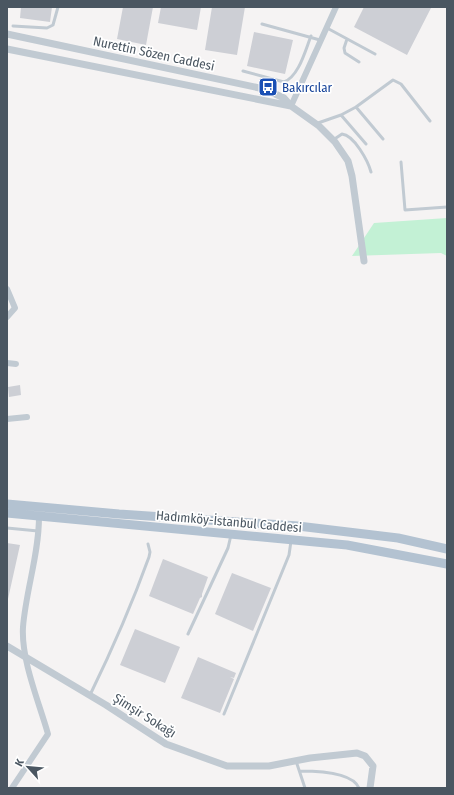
<svg xmlns="http://www.w3.org/2000/svg" width="454" height="795" font-family="'Fira Sans Condensed',sans-serif">
<style>
.green{fill:#c3f1d5}
.building{fill:#cdcfd5}
.lines{fill:none;stroke-linecap:round;stroke-linejoin:round}
.service{stroke:#c1cad2;stroke-width:3}
.minor{stroke:#c1cad2;stroke-width:6}
.tertiary{stroke:#c1cad2;stroke-width:7}
.primary{stroke:#b3c2d1;stroke-width:9}
.labels{text-anchor:middle;stroke-width:3.5;stroke-linejoin:round;paint-order:stroke}
.street-label{font-size:13px;fill:#4a5661;stroke:#fff}
.transit-label{font-size:13px;fill:#164399;stroke:#fff;text-anchor:start}
</style>
<rect width="100%" height="100%" fill="#f5f3f3"/>
<path class="green" d="M447,218v38l-6,-3 -89,3 22,-33z"/>
<path class="building" d="M21,7h31l-2,15 -30,-4z
M123,7h30l-7,38 -29,-6z
M161,7h40l-4,23 -39,-7z
M212,7h33l-8,48 -32,-5z
M364,7h64l3,1 -24,47 -53,-28z
M254,32l39,8 -8,34 -38,-8z
M20,385l1,10 -12,2 -1,-10z
M7,543l13,2 -12,54h-1z
M163,559l45,18 -6,17v3l-2,1 -7,16 -44,-18z
M232,573l39,15 -18,43 -38,-17z
M135,629l45,18 -15,36 -45,-18z
M198,657l38,16 -2,5 -4,-1 4,2 -14,34 -39,-15z"/>
<g class="lines">
<path class="service" d="M262,24l58,16
M13,26l34,2 6,-3 5,-18
M327,28l48,26
M347,39l-3,9 1,5 14,9
M243,71l41,11c15,-6 21,-31 27,-46
M356,107l27,32
M341,115l25,29
M318,123l23,-8 15,-8 37,-27 8,4 29,37
M333,140l9,-6c12,1 26,27 29,38
M401,162l4,48 42,-3
M7,528l31,3
M188,634l40,-86 3,-13
M90,695c22,-45 42,-91 59,-138l1,-5 -2,-8
M224,714l65,-159 2,-14
M296,761l9,27
M300,771c15,0 52,1 59,17"/>
<path class="minor" d="M291,106l45,-99
M7,289l8,19 -8,9
M7,363l9,1
M7,419l20,-2
M12,788l36,-54c-9,-32 -27,-74 -25,-107 3,-37 16,-73 16,-110"/>
<path class="tertiary" d="M7,34l257,55 20,9 7,8 28,20 16,16 13,19 4,15 12,85
M7,49l284,57
M7,646l99,59 60,39 61,22h42l41,-8 47,-5 8,3 8,10 -3,22"/>
<path class="primary" d="M7,504l112,10 179,12 100,12 49,11
M7,513l340,32 100,19"/>
</g>
<defs>
<symbol id="bus-square" viewBox="-11 -11 22 22"><rect x="-9" y="-9" width="18" height="18" rx="4" fill="#1a4fb4" stroke="#fff"/><path d="M-5-6H5V4H4V6H2V4H-2V6H-4V4H-5ZM-3.5-4V0h7V-4ZM-3.5 1.2v1.5H-2V1.2ZM2 1.2v1.5H3.5V1.2Z" fill="#fff"/></symbol>
</defs>
<g fill-rule="evenodd">
<use href="#bus-square" x="257" y="76" width="22" height="22"/>
</g>
<g class="labels">
<g class="street-label">
<text transform="translate(154 53) rotate(12)" y="5">Nurettin Sözen Caddesi</text>
<text transform="translate(229 521) rotate(5)" y="5">Hadımköy-İstanbul Caddesi</text>
<text transform="translate(145 715) rotate(32)" y="5">Şimşir Sokağı</text>
</g>
<g class="transit-label">
<text x="282" y="92">Bakırcılar</text>
</g>
</g>
<rect width="454" height="795" fill="none" stroke="#4a5661" stroke-width="16"/>
<g transform="translate(28 767) rotate(297)" stroke="#ffffff" stroke-width="3" paint-order="stroke">
<path d="M0-3L7 15L0 10L-7 15Z" fill="#4a5661"/>
<text y="-6" font-size="11" font-weight="bold" text-anchor="middle" fill="#4a5661">K</text>
</g>
</svg>
